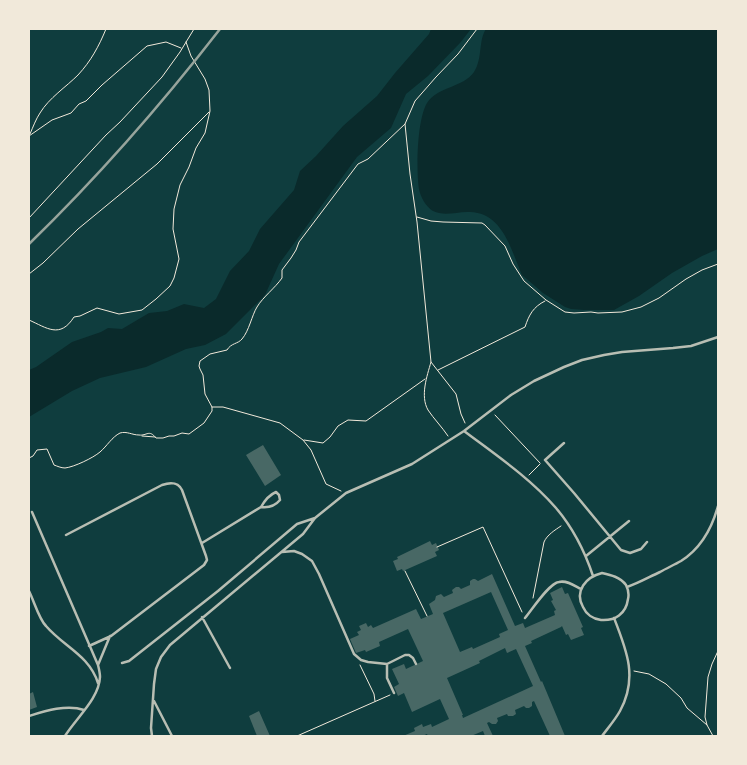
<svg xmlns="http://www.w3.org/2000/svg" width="747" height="765" font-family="'Varela Round',sans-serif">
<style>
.water{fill:#0a2a2b}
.building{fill:#486865;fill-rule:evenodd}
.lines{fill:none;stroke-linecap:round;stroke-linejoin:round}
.path{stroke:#f1e9da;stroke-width:1}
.service{stroke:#b8beb3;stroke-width:2.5}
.rail{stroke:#97a49c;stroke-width:2.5}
</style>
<rect width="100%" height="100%" fill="#0f3d3e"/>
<path class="water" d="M431,29h40l-11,14 -32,33 -22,18 -15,34 -34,29 -78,107 -14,31 -39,39 -21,11 -19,4 -40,18 -46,11 -28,13 -43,26v-47l7,-3 36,-25 29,-10 7,-4 14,1 27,-16 18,-2 17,-7 20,4 12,-9 14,-28 19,-20 11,-22 34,-39 6,-19 16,-15 27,-30 34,-30 18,-23 34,-39z
M486,29h232v220l-16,7 -30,17 -33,23 -25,14h-30l-13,-1 -6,-2 -22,-14 -21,-18c-11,-25 -19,-62 -52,-63 -12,-1 -25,5 -37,-1 -7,-4 -13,-15 -14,-22 -3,-20 -2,-69 8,-86 11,-17 36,-15 47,-31 9,-14 4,-31 12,-43z"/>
<path class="building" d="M263,445l18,30 -16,11 -19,-31z
M430,541l2,4 4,-2 3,7 -4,2 2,4 -34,15 -1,-2 -5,2 -4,-10 5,-2 -1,-2z
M492,574l23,52 8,-3 2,5 30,-13 -1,-4 2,-1 -5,-9 2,-1 -3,-7 12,-6 3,7 3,-1 15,34 -2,1 3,7 -13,5 -3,-6 -2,1 -4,-9 -1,1 -30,14 1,2 -7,3 16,36 1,-1 23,55h-15l-16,-35 -2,1v4l-3,2h-3l-2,-2 -9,4 1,4 -3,2h-5l-1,-2 -10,4 1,3 -2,3h-4l-3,-2 -2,1 6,13h-8l-2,-5 -12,5h-43l-1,-2 -5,2h-19l12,-5 -1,-3 8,-4 1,3 8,-3 1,3 17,-8 -9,-20 -28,13 -8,-19 -6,3 -4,-9 5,-3 -7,-15 12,-5 2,5 17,-8 -15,-32 -29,13 1,4 -14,6 -1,-2 -9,3 -6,-14 9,-4 -2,-3 4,-2 -2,-4 7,-3 2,4 3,-2 2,3 43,-19 5,10 12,-5 -4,-10 6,-4 1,-4 5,-2 3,3 9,-4 -1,-3 4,-3h3l2,2 9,-4v-4l3,-2h2l3,2zM491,592l17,38 -9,4 1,3 -27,12 -1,-2 -12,5 -17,-39zM505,648l2,5 9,-4 17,37 -70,32 -1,-3h1l-16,-37 33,-15 -1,-2z
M33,692l4,15 -8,3v-16z
M259,711l11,25h-13l-8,-20z"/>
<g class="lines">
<path class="path" d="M30,134c3,-7 6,-15 10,-21 9,-15 26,-26 38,-38 13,-14 21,-29 28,-46
M29,136l23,-16 19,-7 8,-9 7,-3 16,-16 45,-39 19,-4 15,6
M417,217l14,4 12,1 39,1 3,2 20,21 8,18 11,17 22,19 19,12 9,1 17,-1 7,1 24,-1 19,-5 18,-9 27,-19 16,-9 16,-6
M29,218l77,-83 14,-13 42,-45 18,-25 14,-23
M29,274l14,-11 35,-34 79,-65 52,-52
M29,320c18,8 31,19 45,-3l6,-1 17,-8 22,6 23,-4 14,-11 14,-13 4,-8 5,-19 -6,-30 1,-20 6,-24 9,-18 7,-19 9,-15 5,-22 -1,-21 -4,-11 -14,-23 -5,-14
M431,362l25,32 5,20 4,9
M438,370l87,-43c4,-12 8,-20 20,-26
M212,407h11l57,16 23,17 8,10 15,34 15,7
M495,415l45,48
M142,436l13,1
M448,436c-6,-9 -14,-17 -20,-26 -8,-14 -1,-34 3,-48l-14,-140 -7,-48 -5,-50 10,-23 21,-24 22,-23 19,-25
M304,440l19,3 7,-6 8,-11 10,-6 18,1 59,-42
M29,458l4,-2 4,-6 10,-1 7,16c3,1 7,3 11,3 9,-1 28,-10 35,-16 7,-6 12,-15 20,-19 7,-2 12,2 19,2 8,1 10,-6 17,3h7l6,-2h5l8,-3 7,1 15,-11 8,-12v-4l-7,-13 -2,-19 -3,-6 -1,-3 1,-5 10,-7 17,-4c4,-7 11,-6 15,-11 7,-8 10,-24 15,-32 6,-10 18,-19 25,-29v-8l9,-12 5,-8 3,-8 59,-78 10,-5 37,-35
M529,475l11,-11
M437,547l46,-20 39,85
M405,571l22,45
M533,598l11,-56c3,-7 11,-12 17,-16
M360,665l14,29 1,7
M634,671l15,3 17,10 15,14 6,10 20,17
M297,736l93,-41
M713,736l-6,-11 -2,-8 3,-40 4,-13 6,-13"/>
<path class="service" d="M464,431c32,24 66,47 92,77 17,20 29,44 37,68
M564,443l-19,17 29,33 47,57 9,3 11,-4 6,-7
M32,512l66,153c1,4 2,8 2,12 -1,22 -24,41 -35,59
M66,535l96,-50c9,-3 16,-3 20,5l24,66 1,4 -3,5 -93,71 -22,10
M202,543l59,-36c4,-7 8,-12 15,-15l3,3 1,5c-5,6 -11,8 -19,7
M282,552l12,-1 8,3 10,7 7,13 35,80 7,6 7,2 19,2 18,-9h4l4,3 3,6
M586,556l43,-35
M602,573c9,2 18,4 24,12 2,4 3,10 2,14 -2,15 -13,22 -27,21 -8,-1 -15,-6 -18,-13 -9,-16 3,-30 19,-34z
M627,587c12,-4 22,-10 33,-15 7,-4 14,-7 21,-11 19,-12 31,-33 37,-55
M29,591c5,10 10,28 17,35 18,21 43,29 52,57
M202,617l28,51
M525,618c7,-8 24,-35 34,-36 8,-2 16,4 22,7
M122,663l7,-2 89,-70 79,-67 18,-6 31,-25 66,-29 52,-33 47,-36 23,-14 30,-14 18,-7 22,-5 18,-3 51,-4 18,-2 27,-9
M387,664v14l7,15
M98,665l12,-29
M154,701l18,35
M29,716c16,-5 38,-12 55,-6
M152,736l-1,-8 3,-44 2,-15 5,-12 9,-12 133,-111 12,-16
M602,736c6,-8 13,-16 18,-25 18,-33 7,-60 -6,-93"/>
<path class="rail" d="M29,244c69,-67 132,-139 191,-215"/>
</g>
<rect width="747" height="765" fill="none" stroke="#f1e9da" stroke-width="60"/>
</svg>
